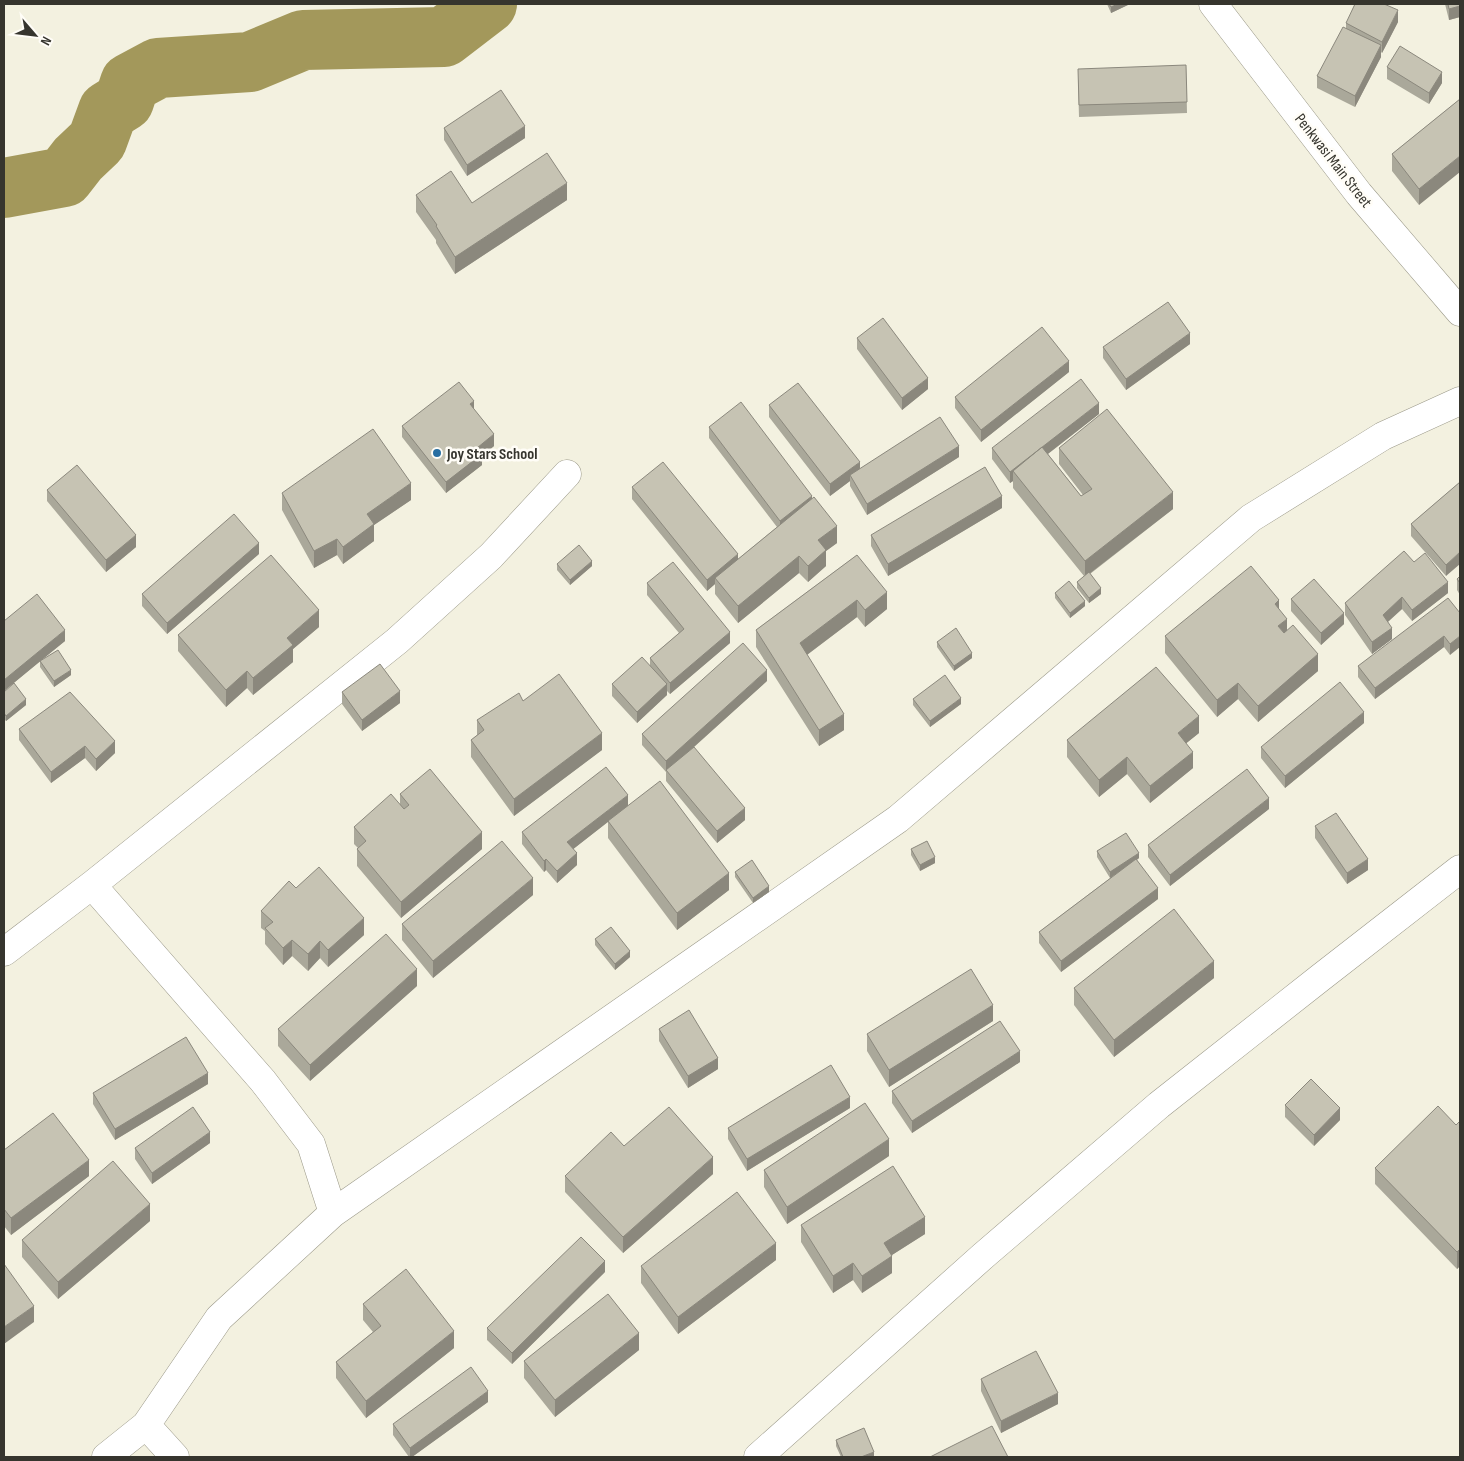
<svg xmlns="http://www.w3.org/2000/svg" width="1464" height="1461" font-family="'Sofia Sans Condensed',sans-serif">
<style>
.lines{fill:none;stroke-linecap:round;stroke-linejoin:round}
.river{stroke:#a3985b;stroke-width:60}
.minor-casing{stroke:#9a9888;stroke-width:29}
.minor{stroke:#fff;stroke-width:28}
.wall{fill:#aaa89a}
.shaded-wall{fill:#8b887d}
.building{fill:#c6c3b3;stroke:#8b887d}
.poi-dot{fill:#276ea2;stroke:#fffdf7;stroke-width:2}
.labels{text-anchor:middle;stroke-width:5;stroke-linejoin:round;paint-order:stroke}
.street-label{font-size:16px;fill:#36352e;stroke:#fffdf7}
.poi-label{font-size:16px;font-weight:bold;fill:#36352e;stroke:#fffdf7;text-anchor:start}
</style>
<rect width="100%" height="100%" fill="#f3f1e0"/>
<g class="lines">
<path class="river" d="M4,188l60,-11 14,-18 19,-18 11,-30 16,-10 6,-18 28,-15 92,-6 53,-22 141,-3 43,-33"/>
<defs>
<path id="minor" d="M1213,4l146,190 101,118
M92,885l171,196 48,63 22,69
M4,952l88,-67 305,-244 94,-85 76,-82
M106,1457l40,-32
M175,1457l-29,-32 73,-107 114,-105 565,-394 353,-301 132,-82 77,-35
M758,1457l225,-201 176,-151 161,-127 140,-109"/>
</defs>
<use href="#minor" class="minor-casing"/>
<use href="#minor" class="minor"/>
</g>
<path class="wall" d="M1107,4h23l-19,9z
M1445,4h15v13l-11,3z
M1398,22l-16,31 -1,-1v5l-26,50 -38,-19v-12l29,-48v-5z
M1186,65l1,48 -108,4 -1,-37z
M1387,67l55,16 -13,21 -42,-25z
M1460,99l-41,106 -27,-34v-17z
M444,128l81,10 -58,38 -23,-36z
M416,195l56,8 95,-3 -112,74 -19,-31v-3l-20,-28z
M857,338l71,51 -26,21 -45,-61z
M1190,344l-64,46 -23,-32v-11z
M1069,372l-88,70 -26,-34v-11z
M769,405l91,64 99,-12 -92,58 -17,-29v-5l-20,15 -61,-79z
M474,409l20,37 -12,10v9l-36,28 -44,-56v-11z
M1099,414l-51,40 33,42 2,-1 -24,-31v-16l114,61 -83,65 11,20 -12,9 -12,-15v-6l7,-6 -71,-88v-7l-3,2 -18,-24v-11z
M709,427l103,72 25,44 -11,8v15l-18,16 -9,-9 -61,50 -23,-29v-10l-8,7 -75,-92v-12l106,72 39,-32 -68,-89z
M1460,482l-14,94 -35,-40v-12z
M47,490l89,57 -30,25 -59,-71z
M282,493l129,7 -37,25v16l-31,23 -6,-9 -23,13 -32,-58z
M1002,508l-114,68 -17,-30v-11z
M259,554l-92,80 -25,-28v-12z
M857,555l30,54 -22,18 -8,-10 -50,38 37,75 -25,16 -63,-99v-17z
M1414,562l34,31 -36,28 -10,-12 -14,13 4,17 -20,15 -27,-39v-12z
M557,564l35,2 -22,19 -13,-15z
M1460,576v19l-3,-5v-11z
M647,583l83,60 -60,51 -3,-3v4l-30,28 -25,-27v-12l38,-19v-7l29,-25 -32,-38z
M1055,593l30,13 -15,12 -15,-20z
M1291,599l53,25 -23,21 -30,-34z
M1279,610l8,20 31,41 -60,51 -20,-23 -21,18 -52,-64v-17z
M1460,613l-10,42 -6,-8 -69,52 -17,-22v-11z
M4,621l61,20 -24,19 30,15 -17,12 -14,-20v-6l-36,30z
M319,627l-26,22v13l-40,33 -6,-7 -21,19 -48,-56v-16z
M937,642l35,16 -18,13 -17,-24z
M767,681l-74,67 52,72 -28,23 -51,-62v-9l-24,-27v-11z
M4,692l22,13 -20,16 -2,-2z
M342,692l58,11 -38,28 -20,-27z
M913,699l48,5 -31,23 -17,-22z
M523,701l79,49 -88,66 -43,-59v-17l6,-5v-15z
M1364,723l-79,65 -24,-30v-11z
M19,729l96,24 -19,18 -11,-13 -34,25 -32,-43z
M1199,733l-13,10 7,25 -43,35 -23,-29 -28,23 -32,-40v-17z
M400,794l82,55 -81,69 -44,-52v-17l1,-1 -4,-4v-17l46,-22z
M628,806l101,84 -52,40 -69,-92v-16l-35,27 4,16 -20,18 -11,-13 -2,2 -22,-28v-12z
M1269,809l-99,77 -22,-29v-12z
M1315,826l53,44 -21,14 -32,-46z
M911,849l24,14 -15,8 -9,-16z
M1097,851l42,7 -2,2 21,39 -97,73 -22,-29v-11l78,-59 -7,5 -13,-21z
M735,872l34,20 -16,11 -18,-26z
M296,888l68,47 -36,32 -8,-9 -12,13 -16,-15 -9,9 -18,-21v-13l-4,-3v-17z
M533,895l-100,83 -31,-38v-16z
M595,939l35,18 -15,13 -20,-25z
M1214,978l-100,79 -40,-52v-17z
M417,986l-107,95 -32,-35v-17z
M993,1021l-104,66 -22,-36v-17z
M659,1029l59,40 -30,19 -29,-47z
M1020,1062l-108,71 -20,-30v-12z
M208,1084l-93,56 -22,-36v-11z
M1285,1105l55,15 -26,26 -29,-29z
M850,1108l-103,63 -19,-32v-11z
M1460,1121v145l-3,3 -82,-85v-16l81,-43z
M210,1143l-58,41 -17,-25v-11z
M624,1146l89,28 -90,79 -58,-61v-16z
M4,1150l85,26 -78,59 -7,-9z
M889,1156l-102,68 -23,-37v-17z
M150,1221l-92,78 -36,-42v-17z
M801,1225l124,9 -33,21v18l-30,20 -9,-13 -20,13 -32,-51z
M776,1260l-98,74 -37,-51v-17z
M605,1272l-93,92 -25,-24v-12z
M363,1304l91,44 -88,70 -30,-40v-16l37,-30 -10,-12z
M639,1350l-84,67 -31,-39v-17z
M981,1379l77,25 -57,29 -20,-42z
M488,1402l-76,55h-3l-16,-22v-11z
M836,1440l38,17h-33l-5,-11z"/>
<path class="shaded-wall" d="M1118,4h12l-19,9v-6z
M1460,6v11l-11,3v-11z
M1398,10v12l-16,31v-11z
M1381,45v12l-26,50v-11z
M1442,72v11l-13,21v-11z
M525,126v12l-58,38v-11z
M1460,156v16l-41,33v-16z
M567,183v17l-112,74v-17z
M1190,333v11l-64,46v-11z
M1069,361v11l-88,70v-12z
M928,378v11l-26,21v-12z
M474,401v11l-4,-8z
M1099,403v11l-81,63 -5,-6v10l-3,2v-11z
M494,434v12l-12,10v9l-36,28v-11l31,-34z
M959,446v11l-92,58v-11z
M860,462v12l-10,1v6l-20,15v-12z
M411,483v17l-37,25v16l-31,23v-17l24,-33z
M1173,492v17l-88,68v-16z
M812,496v11l-32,25v-11z
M1002,496v12l-114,68v-12z
M837,526v17l-11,8v15l-18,16v-16l10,-26z
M136,535v12l-30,25v-12z
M337,539v16l-23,13v-17z
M259,543v11l-92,80v-11z
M1460,552v12l-14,12v-11z
M738,554v11l-23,13v6l-8,7v-11z
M799,556v17l-61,50v-17z
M592,561v5l-22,19v-5z
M1448,582v11l-36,28v-11z
M1101,588v6l-12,9v-5z
M887,592v17l-22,18v-17z
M1402,597v12l-19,17v-11z
M857,600v17l-57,43v-17z
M1279,600v17l-4,-13z
M1085,601v5l-15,12v-5z
M319,610v17l-26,22v13l-40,33v-17l34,-40z
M1344,613v11l-23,21v-12z
M1287,619v17l-9,-10z
M1392,628v11l-20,15v-12z
M65,630v11l-61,50v-11z
M730,632v11l-60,51v-11z
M1444,636v11l-69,52v-11z
M1460,636v11l-10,8v-11z
M972,653v5l-18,13v-5z
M1318,654v17l-60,51v-16z
M71,670v5l-17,12v-6z
M767,670v11l-100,90 -1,-1v2v-11z
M247,671v17l-21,19v-17z
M1238,683v16l-21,18v-17z
M667,684v11l-30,28v-11z
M400,691v12l-38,28v-11z
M961,698v6l-31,23v-6z
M26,699v6l-20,16v-5z
M1364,712v11l-79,65v-12z
M844,714v16l-25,16v-16z
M1199,716v17l-21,17v-17z
M602,733v17l-88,66v-17z
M115,741v12l-19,18v-12z
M85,746v12l-34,25v-11z
M1193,752v16l-43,35v-17z
M1127,757v17l-28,23v-17z
M628,795v11l-61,48v-12z
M1269,798v11l-99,77v-11z
M745,808v12l-28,23v-12z
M482,832v17l-81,69v-16z
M577,853v12l-20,18v-12z
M1139,853v5l-29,20v-6z
M935,857v6l-15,8v-6z
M546,859v11l-2,2v-11z
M1368,859v11l-21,14v-11z
M729,873v17l-52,40v-17z
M533,878v17l-100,83v-17z
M769,886v6l-16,11v-5z
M1158,888v11l-97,73v-11z
M364,918v17l-36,32v-17z
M292,940v16l-9,9v-17z
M320,941v17l-12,13v-17z
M630,951v6l-15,13v-6z
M1214,961v17l-100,79v-17z
M417,969v17l-107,95v-16z
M993,1005v16l-104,66v-17z
M1020,1051v11l-108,71v-12z
M718,1058v11l-30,19v-12z
M208,1073v11l-93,56v-11z
M850,1097v11l-103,63v-12z
M1340,1108v12l-26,26v-11z
M210,1132v11l-58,41v-11z
M889,1139v17l-102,68v-17z
M713,1157v17l-90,79v-16z
M89,1160v16l-78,59v-17z
M150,1204v17l-92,78v-17z
M925,1217v17l-41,26v-17z
M776,1243v17l-98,74v-17z
M1460,1249v17l-3,3v-17z
M892,1256v17l-30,20v-17z
M605,1261v11l-93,92v-11z
M853,1263v17l-20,13v-17z
M34,1306v16l-30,22v-17z
M454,1331v17l-88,70v-17z
M639,1333v17l-84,67v-17z
M488,1391v11l-76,55h-2v-9z
M1058,1393v11l-57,29v-12z
M874,1452v5h-13z"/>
<path class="building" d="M1109,4h9l-7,3z
M1355,4h29l14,6 -16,32 -36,-19z
M1448,4h12v2l-11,3z
M1343,27l38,18 -26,51 -38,-20z
M1400,46l42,26 -13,21 -42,-26z
M1186,65l1,37 -108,3 -1,-36z
M501,90l24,36 -58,39 -23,-37z
M1460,99v57l-41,33 -27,-35z
M547,153l20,30 -112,74 -19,-31 1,-1 -21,-30 35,-24 21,32z
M1168,302l22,31 -64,46 -23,-32z
M883,318l45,60 -26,20 -45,-60z
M1042,327l27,34 -88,69 -26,-33z
M1081,379l18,24 -89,69 -18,-24z
M459,382l15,19 -4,3 24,30 -17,14 5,6 -36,28 -44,-56z
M798,383l62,79 -30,22 -61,-79z
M741,402l71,94 -32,25 -71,-94z
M1107,409l66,83 -88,69 -72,-90 29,-24 39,49 11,-7 -33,-41z
M940,417l19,29 -92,58 -17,-29z
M373,429l38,54 -44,31 7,10 -31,23 -6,-8 -23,12 -32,-58z
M663,462l75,92 -31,26 -75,-93z
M77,465l59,70 -30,25 -59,-70z
M985,467l17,29 -114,68 -17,-29z
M1460,482v70l-14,13 -35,-41z
M814,497l23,29 -19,14 8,10 -18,16 -9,-10 -61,50 -23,-28z
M234,514l25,29 -92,80 -25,-29z
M579,545l13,16 -22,19 -13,-16z
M1404,551l10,11 11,-9 23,29 -36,28 -10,-13 -19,18 9,13 -20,14 -27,-39z
M271,555l48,55 -32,28 6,7 -40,33 -6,-7 -21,19 -48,-55z
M857,555l30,37 -22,18 -8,-10 -57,43 44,71 -25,16 -63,-100z
M673,562l57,70 -60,51 -20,-25 34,-29 -37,-46z
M1251,566l28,34 -4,4 12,15 -9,7 6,7 9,-8 25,29 -60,52 -20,-23 -21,17 -52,-64z
M1089,572l12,16 -12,10 -12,-16z
M1460,576v7l-3,-4z
M1314,579l30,34 -23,20 -30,-34z
M1069,581l16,20 -15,12 -15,-20z
M37,594l28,36 -61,50v-59z
M1448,598l12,15v23l-10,8 -6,-8 -69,52 -17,-22z
M956,628l16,25 -18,13 -17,-24z
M743,643l24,27 -101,91 -24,-27z
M58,650l13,20 -17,11 -14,-20z
M642,657l25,27 -30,28 -25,-28z
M380,664l20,27 -38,29 -20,-28z
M1156,667l43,49 -21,17 15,19 -43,34 -23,-29 -28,23 -32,-40z
M559,674l43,59 -88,66 -43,-59 13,-10 -7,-10 42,-27 4,8z
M945,675l16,23 -31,23 -17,-22z
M1340,682l24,30 -79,64 -24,-29z
M14,683l12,16 -20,17 -2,-3v-21z
M70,692l45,49 -19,18 -11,-13 -34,26 -32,-43z
M694,747l51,61 -28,23 -51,-61z
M606,767l22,28 -61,47 10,11 -20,18 -11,-12 -2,2 -22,-29z
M430,769l52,63 -81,70 -44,-53 9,-8 -12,-14 37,-33 13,15 5,-4 -9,-11z
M1247,769l22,29 -99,77 -22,-30z
M660,781l69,92 -52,40 -69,-92z
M1336,813l32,46 -21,14 -32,-47z
M1126,833l13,20 -29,19 -13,-21z
M502,841l31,37 -100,83 -31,-37z
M927,841l8,16 -15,8 -9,-16z
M1136,859l22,29 -97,73 -22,-29z
M752,860l17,26 -16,12 -18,-26z
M319,867l45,51 -36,32 -8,-9 -12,13 -16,-14 -9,8 -18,-20 8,-6 -12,-11 28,-30 7,7z
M1174,909l40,52 -100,79 -40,-52z
M611,927l19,24 -15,13 -20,-25z
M386,934l31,35 -107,96 -32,-36z
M971,969l22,36 -104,65 -22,-36z
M689,1010l29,48 -30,18 -29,-47z
M1000,1021l20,30 -108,70 -20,-30z
M186,1037l22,36 -93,56 -22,-36z
M831,1065l19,32 -103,62 -19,-31z
M1311,1079l29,29 -26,27 -29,-30z
M865,1103l24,36 -102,68 -23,-37z
M1438,1106l18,19 4,-4v128l-3,3 -82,-84z
M193,1107l17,25 -58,41 -17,-25z
M669,1107l44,50 -90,80 -58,-61 46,-44 13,14z
M53,1113l36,47 -78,58 -7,-9v-59z
M113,1161l37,43 -92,78 -36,-42z
M893,1166l32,51 -41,26 8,13 -30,20 -9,-13 -20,13 -32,-51z
M737,1192l39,51 -98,74 -37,-51z
M581,1237l24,24 -93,92 -25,-25z
M4,1264l30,42 -30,21z
M406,1269l48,62 -88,70 -30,-39 45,-36 -18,-22z
M608,1294l31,39 -84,67 -31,-39z
M1036,1351l22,42 -57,28 -20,-42z
M471,1367l17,24 -78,57 -17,-24z
M992,1426l16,31h-78z
M864,1428l10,24 -13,5h-18l-7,-17z"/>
<circle class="poi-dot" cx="437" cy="453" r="5"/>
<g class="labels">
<g class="street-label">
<text transform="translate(1334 160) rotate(52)" y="6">Penkwasi Main Street</text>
</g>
<g class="poi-label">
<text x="447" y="459">Joy Stars School</text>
</g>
</g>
<rect width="1464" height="1461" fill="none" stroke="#36352e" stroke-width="10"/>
<g transform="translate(35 35) rotate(118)" stroke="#fffdf7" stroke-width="4" paint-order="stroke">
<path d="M0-4L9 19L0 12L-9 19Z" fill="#36352e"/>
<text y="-8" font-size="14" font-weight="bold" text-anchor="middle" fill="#36352e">N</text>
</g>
</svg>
